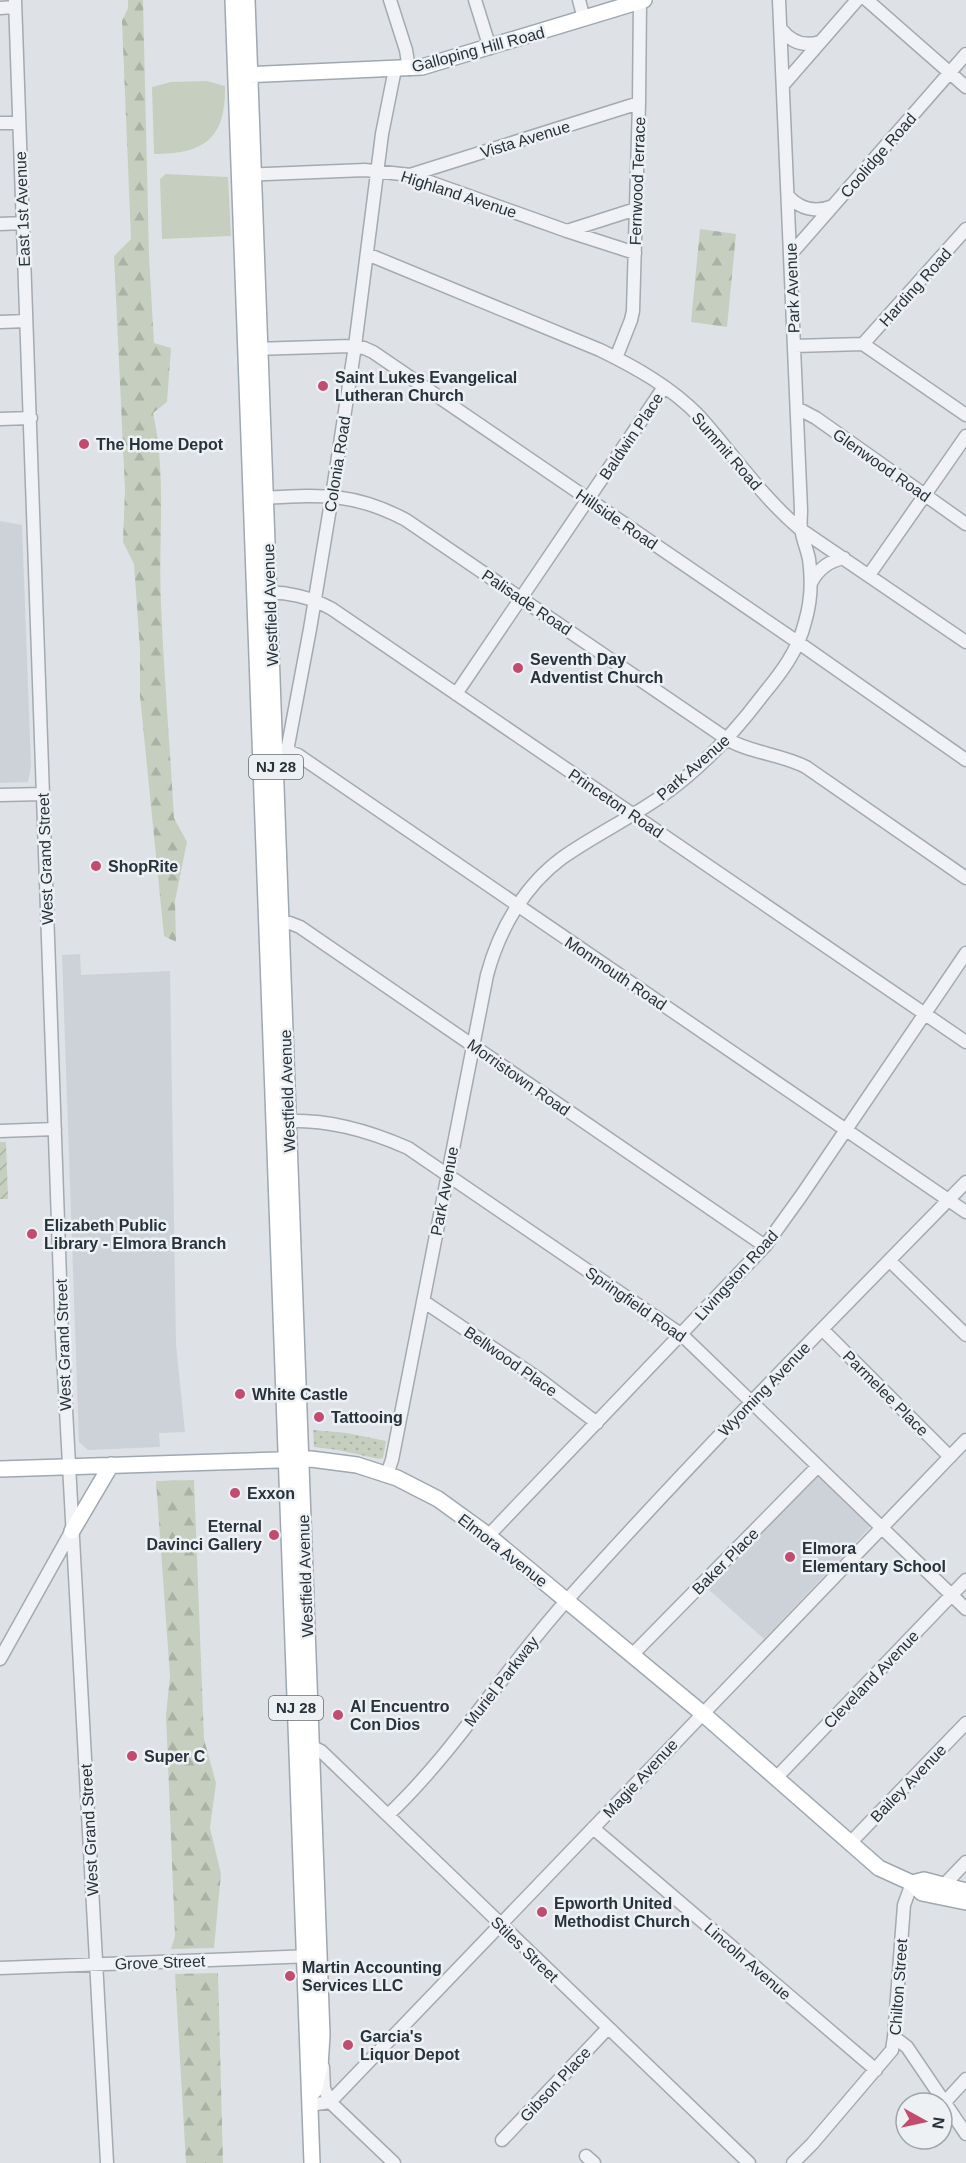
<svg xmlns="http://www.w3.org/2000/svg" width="966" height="2163" font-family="Arial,sans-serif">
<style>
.built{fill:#ccd2d7}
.grass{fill:url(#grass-dots)}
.forest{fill:url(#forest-firs)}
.garden{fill:url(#garden-furrows)}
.pitch{fill:#c6cfbf}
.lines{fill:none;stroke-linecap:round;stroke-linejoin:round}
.minor-casing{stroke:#a4aaaf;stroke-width:15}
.major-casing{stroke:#9ea8b1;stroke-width:18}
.minor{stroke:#f0f2f5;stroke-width:12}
.major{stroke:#fff;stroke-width:15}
.poi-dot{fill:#c24c70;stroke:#edf1f4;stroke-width:2}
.labels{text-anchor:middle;stroke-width:5;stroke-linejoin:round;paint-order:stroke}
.shield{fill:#edf1f4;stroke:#636b72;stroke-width:1.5}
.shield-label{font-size:15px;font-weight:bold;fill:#28323b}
.street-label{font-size:16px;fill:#28323b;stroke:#edf1f4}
.poi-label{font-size:16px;font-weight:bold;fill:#28323b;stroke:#edf1f4;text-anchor:start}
</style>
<defs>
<pattern id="grass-dots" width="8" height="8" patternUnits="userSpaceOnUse" patternTransform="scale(1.5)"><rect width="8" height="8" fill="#c6cfbf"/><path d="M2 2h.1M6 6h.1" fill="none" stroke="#aab2a5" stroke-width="1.8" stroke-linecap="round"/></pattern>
<pattern id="forest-firs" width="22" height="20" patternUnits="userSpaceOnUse" patternTransform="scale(1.5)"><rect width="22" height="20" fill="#c6cfbf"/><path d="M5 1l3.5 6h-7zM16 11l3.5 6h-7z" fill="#aab2a5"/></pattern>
<pattern id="garden-furrows" width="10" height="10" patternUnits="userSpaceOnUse" patternTransform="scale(1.5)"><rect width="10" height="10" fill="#c6cfbf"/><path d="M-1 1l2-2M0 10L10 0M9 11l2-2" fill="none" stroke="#aab2a5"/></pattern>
</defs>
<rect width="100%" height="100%" fill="#dee2e6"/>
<path class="built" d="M0,521l22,4 9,241 -3,16 -28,1z
M80,954l1,21 89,-4 6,374 9,87 -26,1 1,14 -72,3 -9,-8 -17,-487z
M818,1476l54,49 -108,114 -57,-51z"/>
<path class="grass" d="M313,1430l34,3 39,8 -3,17 -4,1 -41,-9 -24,-3z"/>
<path class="forest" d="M128,0h15l6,256 5,87 17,5 -4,54 -14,11c14,62 5,128 8,191 3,72 9,143 13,214l13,24 -12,59 1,41 -12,-6 -24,-240v-47l-6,-85 -11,-22 2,-53 -11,-233 17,-17 -9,-218 6,-13z
M700,229l36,5 -9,93 -36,-5z
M194,1480l10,259 12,44 -6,45 11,46 -7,74 -43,1 4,-13 -9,-221 4,-39 -14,-195z
M218,1973l5,190h-37l-11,-189z"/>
<path class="garden" d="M0,1142h6l2,57h-8z"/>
<path class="pitch" d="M207,81l18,5c1,52 -20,68 -71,68l-2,-67 19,-5z
M166,174l62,3 3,59 -69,3 -2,-60z"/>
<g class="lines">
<defs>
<path id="minor" d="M15,0l47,1336 45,827
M390,0l16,50 3,19
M475,0l15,48
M579,0l5,19
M867,0l99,87
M0,8l15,-1
M781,29c10,13 23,18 39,13
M783,85l74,-85
M0,123h19
M244,175l121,-5 45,5 157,56 68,22
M410,175l229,-72
M788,196c12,13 28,17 45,10
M0,224l23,-1
M567,231l69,-22
M367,254l233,96c35,17 71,37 99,66 34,38 62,80 101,113l166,113
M790,255l176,-201
M0,322l26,-1
M863,344l103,-115
M794,346l69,-2 103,71
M253,349l98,-3 13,2 9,4 426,291 167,117
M616,358l15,-38 2,-9 6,-208 1,-102
M797,408l19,10 150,106
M0,419l31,-1
M259,498c58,-3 93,-7 147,22l321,219c23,14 54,15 79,28l160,111
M869,575l97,-139
M811,583c7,-14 17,-22 33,-25
M261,593c24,-2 50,4 71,16l634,433
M456,694l208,-307
M268,750l19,1 11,4 668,457
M287,751l23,-122 22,-133 23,-150 27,-212 13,-65
M0,795l43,-1
M275,924l15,-1 10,4 465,319
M282,1121c45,-2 85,9 126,27l274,187 284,274
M0,1131l55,-2
M890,1261l76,74
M423,1301l116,78 58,44
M822,1329l128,128
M387,1474l5,-14 95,-485c12,-45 37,-89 75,-117 34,-24 71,-41 104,-65 37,-27 69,-61 96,-97 19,-23 36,-45 43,-74 6,-20 7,-42 4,-63 -2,-10 -7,-21 -8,-31 -1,-6 0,-12 0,-18l-22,-510
M488,1536l277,-290 36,-50 165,-243
M632,1655l186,-189
M0,1659l71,-127
M305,1747l10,1 6,3 428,412
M776,1778l190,-198
M388,1815c68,-64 117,-147 180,-216 128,-143 264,-280 398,-417
M593,1828l283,242
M850,1843l116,-120
M944,1885l22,-23
M0,1968l312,-12
M894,2037l13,10 59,87
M323,2067l1,21 6,14 64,61
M945,2102l21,-23
M309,2105l21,-3 636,-662
M502,2140l106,-112
M586,2156l8,7
M793,2163l19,-19 80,-94 2,-13 9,-119 1,-13 8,-22"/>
<path id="major" d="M233,0l79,2163
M247,0l75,2035 -2,32 -6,24
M242,75l180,-8 222,-67
M0,1469l311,-10 46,6 40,13 41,21 47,34 217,180 177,155 33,15 10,10 44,9
M72,1531l39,-66
M912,1883l12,-3 42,11"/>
</defs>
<use href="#minor" class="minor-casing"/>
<use href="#major" class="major-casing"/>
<use href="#minor" class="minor"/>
<use href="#major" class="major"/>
</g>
<g class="poi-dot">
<circle cx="323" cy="386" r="6"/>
<circle cx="84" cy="444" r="6"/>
<circle cx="518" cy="668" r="6"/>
<circle cx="96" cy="866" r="6"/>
<circle cx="32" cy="1234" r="6"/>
<circle cx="240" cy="1394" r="6"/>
<circle cx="319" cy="1417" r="6"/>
<circle cx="235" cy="1493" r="6"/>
<circle cx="274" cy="1535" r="6"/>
<circle cx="790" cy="1557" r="6"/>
<circle cx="338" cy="1715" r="6"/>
<circle cx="132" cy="1756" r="6"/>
<circle cx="542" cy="1912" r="6"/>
<circle cx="290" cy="1976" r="6"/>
<circle cx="348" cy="2045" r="6"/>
</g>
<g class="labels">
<g class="shield">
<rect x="249" y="755" width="54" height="24" rx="4.5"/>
<rect x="269" y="1696" width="54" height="24" rx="4.5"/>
</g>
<g class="shield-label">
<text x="276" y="772">NJ 28</text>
<text x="296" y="1713">NJ 28</text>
</g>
<g class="street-label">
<text transform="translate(478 49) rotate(-15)" y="6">Galloping Hill Road</text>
<text transform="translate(525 139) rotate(-17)" y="6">Vista Avenue</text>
<text transform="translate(878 155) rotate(-49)" y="6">Coolidge Road</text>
<text transform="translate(637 181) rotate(-88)" y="6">Fernwood Terrace</text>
<text transform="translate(459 194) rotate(18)" y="6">Highland Avenue</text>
<text transform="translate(22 209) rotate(-92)" y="6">East 1st Avenue</text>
<text transform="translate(915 287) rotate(-48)" y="6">Harding Road</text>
<text transform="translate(792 288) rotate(-92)" y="6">Park Avenue</text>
<text transform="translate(631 436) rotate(-56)" y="6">Baldwin Place</text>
<text transform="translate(727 451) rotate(49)" y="6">Summit Road</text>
<text transform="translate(337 464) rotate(-81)" y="6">Colonia Road</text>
<text transform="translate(882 465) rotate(35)" y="6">Glenwood Road</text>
<text transform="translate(617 519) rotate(34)" y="6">Hillside Road</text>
<text transform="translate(527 602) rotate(34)" y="6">Palisade Road</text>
<text transform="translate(270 605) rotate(-92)" y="6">Westfield Avenue</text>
<text transform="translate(693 767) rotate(-41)" y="6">Park Avenue</text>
<text transform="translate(616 803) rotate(34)" y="6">Princeton Road</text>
<text transform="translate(45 859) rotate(-92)" y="6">West Grand Street</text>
<text transform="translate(616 973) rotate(34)" y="6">Monmouth Road</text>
<text transform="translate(519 1077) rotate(35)" y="6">Morristown Road</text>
<text transform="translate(287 1091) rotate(-92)" y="6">Westfield Avenue</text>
<text transform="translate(444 1191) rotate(-79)" y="6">Park Avenue</text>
<text transform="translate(736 1275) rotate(-48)" y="6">Livingston Road</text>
<text transform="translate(636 1304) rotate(35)" y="6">Springfield Road</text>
<text transform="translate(63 1345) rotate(-92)" y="6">West Grand Street</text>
<text transform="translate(511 1361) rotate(35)" y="6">Bellwood Place</text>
<text transform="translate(764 1389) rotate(-46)" y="6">Wyoming Avenue</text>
<text transform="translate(886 1393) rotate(45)" y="6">Parmelee Place</text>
<text transform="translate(503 1550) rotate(38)" y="6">Elmora Avenue</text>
<text transform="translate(725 1561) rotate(-45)" y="6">Baker Place</text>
<text transform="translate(305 1576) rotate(-92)" y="6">Westfield Avenue</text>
<text transform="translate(871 1679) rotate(-46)" y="6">Cleveland Avenue</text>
<text transform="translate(501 1681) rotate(-52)" y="6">Muriel Parkway</text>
<text transform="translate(640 1778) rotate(-47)" y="6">Magie Avenue</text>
<text transform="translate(908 1783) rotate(-46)" y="6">Bailey Avenue</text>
<text transform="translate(89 1830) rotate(-93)" y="6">West Grand Street</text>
<text transform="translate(525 1949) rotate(44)" y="6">Stiles Street</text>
<text transform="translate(748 1961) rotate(41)" y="6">Lincoln Avenue</text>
<text transform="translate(160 1962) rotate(-2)" y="6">Grove Street</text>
<text transform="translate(898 1987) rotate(-86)" y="6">Chilton Street</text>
<text transform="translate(555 2084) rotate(-47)" y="6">Gibson Place</text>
</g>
<g class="poi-label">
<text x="335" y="383">Saint Lukes Evangelical<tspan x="335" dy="18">Lutheran Church</tspan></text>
<text x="96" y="450">The Home Depot</text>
<text x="530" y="665">Seventh Day<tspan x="530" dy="18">Adventist Church</tspan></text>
<text x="108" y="872">ShopRite</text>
<text x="44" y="1231">Elizabeth Public<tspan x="44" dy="18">Library - Elmora Branch</tspan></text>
<text x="252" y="1400">White Castle</text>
<text x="331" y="1423">Tattooing</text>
<text x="247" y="1499">Exxon</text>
<text x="262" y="1532" text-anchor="end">Eternal<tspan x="262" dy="18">Davinci Gallery</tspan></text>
<text x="802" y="1554">Elmora<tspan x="802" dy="18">Elementary School</tspan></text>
<text x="350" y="1712">Al Encuentro<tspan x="350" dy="18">Con Dios</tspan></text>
<text x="144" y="1762">Super C</text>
<text x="554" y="1909">Epworth United<tspan x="554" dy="18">Methodist Church</tspan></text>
<text x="302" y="1973">Martin Accounting<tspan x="302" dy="18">Services LLC</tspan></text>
<text x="360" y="2042">Garcia's<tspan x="360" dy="18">Liquor Depot</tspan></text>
</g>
</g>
<g transform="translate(924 2121) rotate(98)"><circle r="28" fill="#edf1f4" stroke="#9ea5aa" stroke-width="1.5"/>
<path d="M0-4.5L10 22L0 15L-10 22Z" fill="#c24c70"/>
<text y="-9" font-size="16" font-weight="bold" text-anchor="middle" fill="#28323b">N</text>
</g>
</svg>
